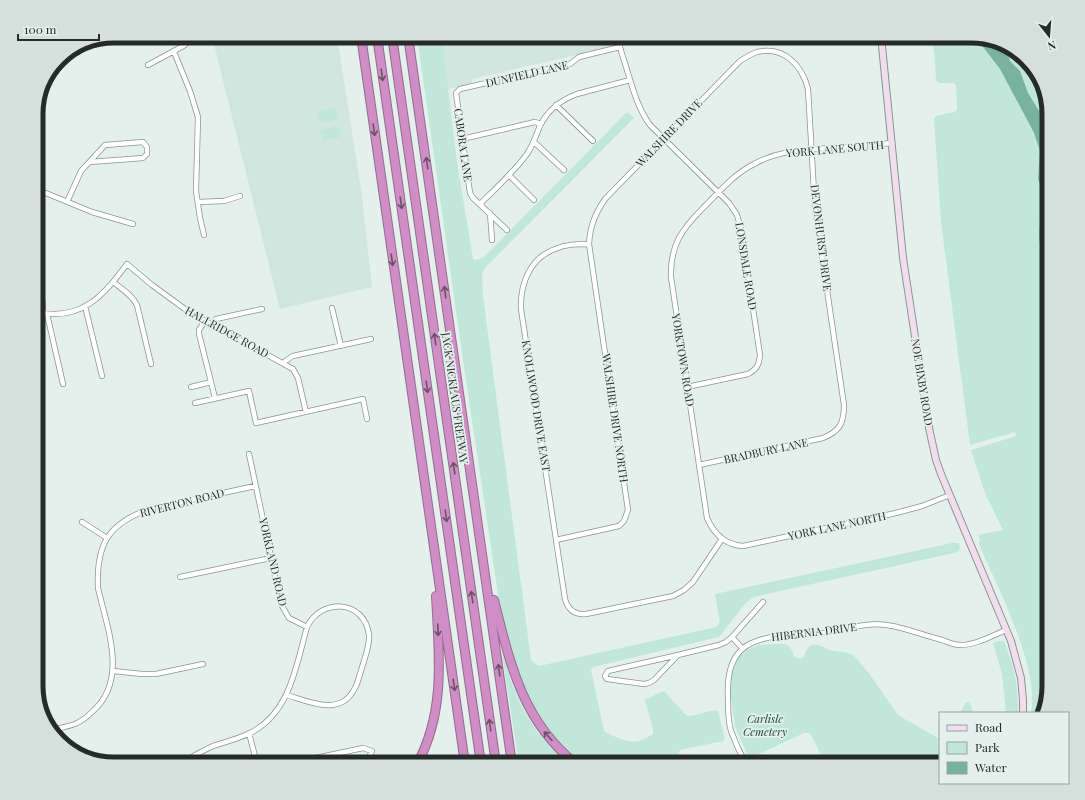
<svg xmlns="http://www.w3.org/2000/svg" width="1085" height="800" font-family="'Playfair Display',serif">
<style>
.built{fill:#d1e6de}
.green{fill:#c1e7da}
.water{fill:#79b3a0}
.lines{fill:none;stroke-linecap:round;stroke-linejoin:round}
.street-casing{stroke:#8a9591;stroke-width:6}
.secondary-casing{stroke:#8a9591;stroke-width:8}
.highway-casing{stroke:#946b8e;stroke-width:10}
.street{stroke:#fff;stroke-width:4.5}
.secondary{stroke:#f1ddee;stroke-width:6}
.highway{stroke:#cf8ec5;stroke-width:8}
.oneway{stroke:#6a5267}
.labels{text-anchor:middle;stroke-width:3.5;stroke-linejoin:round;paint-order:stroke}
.street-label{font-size:11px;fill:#262a29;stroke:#e4f0ec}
.park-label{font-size:11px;font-style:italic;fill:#0c3f33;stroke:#e4f0ec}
.rim{fill:none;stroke:#262a29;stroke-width:5}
</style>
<rect width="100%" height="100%" fill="#e4f0ec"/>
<path class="built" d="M212,36h125l25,160 10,91 -92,22z
M442,36h176l1,9 -147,34v5l-24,5z"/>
<path class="green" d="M417,36h25l15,126 16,97 2,1 8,-2 144,-146 7,6 -150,151 -2,7 1,20 48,364 8,6 177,-39 4,-5 -5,-28 237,-51h6l2,3 -1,5 -5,2 -192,42 -10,3 -7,6 -26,33 -126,30 -2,3 13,61c4,3 9,5 15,7 16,6 19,5 34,-4v-5l-8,-29c7,-3 12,-7 19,-9l23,25c11,0 20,-7 31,-5l7,28 -2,2 -43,9 -2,4 1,10h-101l-10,-8 -41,-50 -24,-79 -39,-260z
M930,36h41l5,2 24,31 34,64 6,18 -2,28 7,19 -5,21 -1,17 2,19 -1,16 3,27 3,63 1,19 2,6v300l-9,27h-9c9,-46 -34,-126 -52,-169l1,-4 -2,-5 25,-5 -18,-37 -14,-43 45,-14 -1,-4 -45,13 -29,-223 -7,-103 2,-3 19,-4 2,-3 -1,-24 -3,-2h-14l-3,-3 -2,-29z
M994,44l24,8 23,28 8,34v47z
M335,108l3,11 -19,4 -2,-11z
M339,126l2,11 -18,4 -3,-11z
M998,641h6c11,28 14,42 14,72h-12l-4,-39 -9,-31z
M777,644c12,0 13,1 17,12l6,3 4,-2c5,-15 10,-15 23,-8 7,3 17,2 24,5 10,5 37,47 45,58l5,5 37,21h2v26h-115l-12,-26 -4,-5h-5l-52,24 -4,-1 -13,-29 -5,-37 2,-23 5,-9 12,-9 10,-4z
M502,654c5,9 7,22 11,32 11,30 30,58 55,78h-49z
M966,702l4,1 3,10h-13z"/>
<path class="water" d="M976,38l30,10 4,13 10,10 8,22 21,34v259l-2,-6 -1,-19 -3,-63 -3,-27 1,-16 -2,-19 1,-17 5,-21 -7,-19 2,-28 -6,-18 -34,-64z"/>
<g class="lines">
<defs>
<path id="street" d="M618,36c1,12 6,23 9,34 6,19 11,39 23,55l79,78 8,12 4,14 19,126c-1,10 -3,14 -12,19l-61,13
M174,52l16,39 8,26 -2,74 4,27 4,17
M148,65l37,-20 5,-9
M556,105l37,36
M462,139l73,-17 6,2
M534,142l30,28
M892,143c-22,2 -43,4 -64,5 -26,2 -51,3 -74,16 -20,10 -35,28 -51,44 -21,21 -33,37 -32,69l36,241c7,16 19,27 36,28l153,-33 26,-7 28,-11
M509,175l25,25
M36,189l56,23 41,12
M67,202l14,-31 24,-26 38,-3 4,5v7l-4,4 -53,4
M198,202l26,-1 16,-5
M480,204c16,-16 34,-32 47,-50 6,-9 9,-19 13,-28 8,-17 21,-26 37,-32l53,-14
M490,213l2,27
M507,230l-34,-32 -3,-5 -14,-100 4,-4 110,-25 9,-7 41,-10
M589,244c-11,0 -23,0 -34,5 -25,9 -35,35 -34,60l44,290c3,11 10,16 21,15l87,-18 11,-6 9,-8 29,-43
M36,276l7,28v9
M113,282c9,7 19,13 24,23l14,59
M85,306l17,70
M332,308l9,38
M36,312c45,10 67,-16 91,-48l25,21 37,27 104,57 5,9 8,34
M47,314l16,70
M205,321l-6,9v4l16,64
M213,324l3,-5 46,-10
M283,363l5,-4 5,-3 78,-17
M191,387l20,-5
M195,403l54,-12 7,32 107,-24 4,20
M249,454l32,150 8,14 18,9
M82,522l25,16
M556,540l63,-14 5,-5 4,-11 -39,-266c1,-18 6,-30 16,-45l135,-138c5,-3 11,-7 17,-9 27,-6 45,13 51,37l7,120 29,196c0,18 -4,26 -21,33l-124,27
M180,577l91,-19
M732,637l31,-35
M678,655l-70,16 -3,5 2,3 37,5 5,-1 5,-3 24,-25 41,-10 7,-3 6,-5 10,11
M113,671l29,3h14l47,-10
M51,730c8,-2 16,-3 24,-6 7,-3 12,-7 17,-12 37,-32 15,-84 6,-124 -2,-43 10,-65 52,-79l105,-23
M249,733l8,31
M181,764c10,-7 21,-13 32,-18 12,-4 24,-7 35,-12 42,-19 48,-68 59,-107 14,-30 58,-27 62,8 1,12 -5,24 -8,36 -2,5 -3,12 -6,17 -14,29 -45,14 -68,7
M287,764l76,-16 9,3 -6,13
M746,764c-6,-11 -11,-22 -15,-33 -3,-10 -3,-20 -3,-31 -1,-23 1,-48 26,-58 22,-9 46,-6 69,-9 21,-3 42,-11 63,-8 18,2 39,11 56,15 6,2 12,5 18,5 16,0 31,-9 46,-15"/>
<path id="secondary" d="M881,36l22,222 26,170 7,32 5,14 70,167 10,37 2,22v13
M36,685l6,26"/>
<path id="highway" d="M361,36l104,728
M377,36l104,728
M392,36l104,728
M408,36l104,728
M494,600c16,63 28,121 82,164
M417,764c29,-52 22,-111 19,-168"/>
</defs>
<use href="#street" class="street-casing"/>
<use href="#secondary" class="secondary-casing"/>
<use href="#highway" class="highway-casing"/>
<use href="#street" class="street"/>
<use href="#secondary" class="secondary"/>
<use href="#highway" class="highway"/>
</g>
<defs><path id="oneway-shaft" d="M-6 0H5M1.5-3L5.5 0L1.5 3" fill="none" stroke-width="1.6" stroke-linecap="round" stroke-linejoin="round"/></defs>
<g class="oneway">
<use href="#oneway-shaft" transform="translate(382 75) rotate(82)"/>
<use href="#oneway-shaft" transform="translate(374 130) rotate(82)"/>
<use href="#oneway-shaft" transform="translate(427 163) rotate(-98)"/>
<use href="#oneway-shaft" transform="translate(401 203) rotate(82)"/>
<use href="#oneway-shaft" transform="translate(392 260) rotate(82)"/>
<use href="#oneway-shaft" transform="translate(445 292) rotate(-98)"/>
<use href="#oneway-shaft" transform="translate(435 339) rotate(-98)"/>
<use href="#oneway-shaft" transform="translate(427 387) rotate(82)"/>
<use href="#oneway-shaft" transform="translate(454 468) rotate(-98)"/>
<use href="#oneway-shaft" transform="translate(446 516) rotate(82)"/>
<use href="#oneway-shaft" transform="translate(472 597) rotate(-98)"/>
<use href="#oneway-shaft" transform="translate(438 630) rotate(87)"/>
<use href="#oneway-shaft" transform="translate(499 670) rotate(-98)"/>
<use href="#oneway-shaft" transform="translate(454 685) rotate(82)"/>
<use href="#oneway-shaft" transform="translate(490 725) rotate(-98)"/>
<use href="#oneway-shaft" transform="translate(548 736) rotate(-132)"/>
</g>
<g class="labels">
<g class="street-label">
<text transform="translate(527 74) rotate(-13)" y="4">DUNFIELD LANE</text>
<text transform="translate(669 133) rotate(-46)" y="4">WALSHIRE DRIVE</text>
<text transform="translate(463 145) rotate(82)" y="4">CABORA LANE</text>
<text transform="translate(835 149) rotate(-5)" y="4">YORK LANE SOUTH</text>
<text transform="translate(821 238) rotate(83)" y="4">DEVONHURST DRIVE</text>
<text transform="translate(746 266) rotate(81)" y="4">LONSDALE ROAD</text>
<text transform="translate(227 332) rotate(29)" y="4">HALLRIDGE ROAD</text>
<text transform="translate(683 360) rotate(81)" y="4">YORKTOWN ROAD</text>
<text transform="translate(922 382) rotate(81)" y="4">NOE BIXBY ROAD</text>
<text transform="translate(455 398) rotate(82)" y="4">JACK NICKLAUS FREEWAY</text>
<text transform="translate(536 406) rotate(81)" y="4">KNOLLWOOD DRIVE EAST</text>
<text transform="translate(615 418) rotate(82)" y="4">WALSHIRE DRIVE NORTH</text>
<text transform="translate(766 451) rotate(-12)" y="4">BRADBURY LANE</text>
<text transform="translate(182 503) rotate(-14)" y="4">RIVERTON ROAD</text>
<text transform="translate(837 526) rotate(-12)" y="4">YORK LANE NORTH</text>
<text transform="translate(273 562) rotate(77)" y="4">YORKLAND ROAD</text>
<text transform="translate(814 632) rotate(-7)" y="4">HIBERNIA DRIVE</text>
</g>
<g class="park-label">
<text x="765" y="723">Carlisle<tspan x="765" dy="13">Cemetery</tspan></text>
</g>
</g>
<path d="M0 0H1085V800H0ZM114 43H971A71 71 0 0 1 1042 114V686A71 71 0 0 1 971 757H114A71 71 0 0 1 43 686V114A71 71 0 0 1 114 43Z" fill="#d5e0dc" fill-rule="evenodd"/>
<path class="rim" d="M114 43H971A71 71 0 0 1 1042 114V686A71 71 0 0 1 971 757H114A71 71 0 0 1 43 686V114A71 71 0 0 1 114 43Z"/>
<rect x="939" y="712" width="130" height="72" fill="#e4f0ec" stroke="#98a19e"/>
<rect x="947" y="725" width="20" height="6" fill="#f1ddee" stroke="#98a19e"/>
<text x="975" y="732" font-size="12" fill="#262a29">Road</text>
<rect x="947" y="742" width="20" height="12" fill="#c1e7da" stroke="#98a19e"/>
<text x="975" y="752" font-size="12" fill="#262a29">Park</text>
<rect x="947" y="762" width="20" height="12" fill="#79b3a0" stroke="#98a19e"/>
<text x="975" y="772" font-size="12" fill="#262a29">Water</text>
<g transform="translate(1049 36) rotate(163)" stroke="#e4f0ec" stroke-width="3" paint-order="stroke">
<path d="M0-3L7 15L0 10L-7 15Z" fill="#262a29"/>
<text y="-6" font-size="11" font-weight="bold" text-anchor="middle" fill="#262a29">N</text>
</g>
<path d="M18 34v6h81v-6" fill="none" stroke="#262a29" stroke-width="2"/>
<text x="24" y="34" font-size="12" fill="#262a29" stroke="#e4f0ec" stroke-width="3" paint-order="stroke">100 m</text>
</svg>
